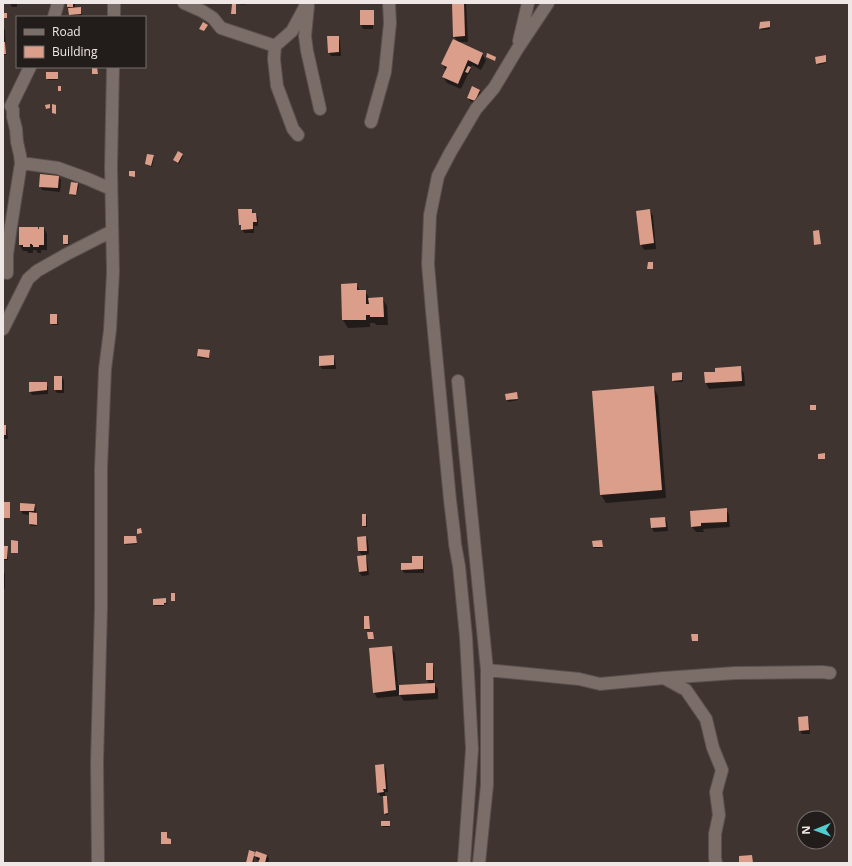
<svg xmlns="http://www.w3.org/2000/svg" width="852" height="866" font-family="'Open Sans',sans-serif">
<style>
.shadow{fill:#0007}
.building{fill:#db9e8a}
.lines{fill:none;stroke-linecap:round;stroke-linejoin:round}
.minor-casing{stroke:#5a504d;stroke-width:14}
.minor{stroke:#7b6e69;stroke-width:12}
</style>
<rect width="100%" height="100%" fill="#3f3430"/>
<path class="shadow" d="M10,3h7v4h-5z
M68,3h7v6l5,-1 2,7 -11,1 -3,-9z
M237,3h7l1,2 -7,-1z
M453,3h13l2,39h-10l-4,-6z
M373,11l1,2h-1v16h-10l-2,-4z
M769,22l1,7 -9,1 -1,-2z
M3,28l2,2 1,25h-3z
M338,37l2,4 1,15h-10l-2,-4z
M482,54l4,6 -5,10 -9,-5 -2,3 1,1 -2,5h-1l-7,15 -14,-6 -4,-6 3,-6 -3,-7z
M825,56l1,7 -8,2 -1,-2z
M57,73l1,2v5h-10l-1,-2z
M473,88l7,3 2,4 -5,9 -7,-3 -2,-3z
M182,155l1,1 -4,8 -4,-2 -1,-2z
M153,156l1,2 -2,9 -5,-2 -1,-1z
M58,176l3,4 -1,12 -18,-2 -2,-4z
M78,184l1,2 -3,10 -5,-1 -1,-1z
M252,210l2,4h2l2,3v9h-4v7h-10l-4,-9z
M650,210l3,6 3,33 -12,1 -3,-6z
M20,228h17l2,2 5,-2 3,6v16h-6v3h-3l-2,-3h-3v3h-5l-1,-2h-4l-3,-6z
M68,236l1,9h-4l-1,-1z
M356,284l4,7h5l5,8 12,-1 5,8 1,19h-12l-1,-2h-5v4l-22,1 -5,-8z
M57,315v1l1,9h-6l-1,-1z
M209,351l1,2 -1,6 -10,-1 -1,-2z
M333,356l2,4 1,9h-14l-2,-3z
M740,367l4,6 1,13 -36,3 -3,-6 -1,-10h11z
M682,373l1,9h-9l-1,-2z
M62,377l2,4v12h-7l-2,-3z
M46,383l2,4v7l-16,1 -2,-4z
M654,388l4,8 8,102 -60,5 -5,-8z
M517,393l1,7 -10,2 -2,-8z
M3,426h2l2,4 1,9h-5z
M34,505l2,4v4l1,2v11h-6l-1,-2v-9l-7,-1 -2,-3z
M726,509l3,6 1,12 -27,2 1,3h-8l-4,-5z
M366,515l1,1v11h-3l-1,-1z
M665,518l2,4 1,9 -14,1 -2,-4 -1,-9z
M136,537l1,7 -11,1 -1,-2z
M366,537l2,4 1,13 -5,1 3,4 2,16 -7,1 -3,-4 -1,-15 4,-1 -3,-5 -1,-13z
M602,541l1,7h-9l-1,-1z
M3,547h4l1,1v12h-5z
M422,557l2,3v13h-20l-2,-4 11,-5z
M3,571l2,3v15h-2z
M165,599l2,5h-3v2h-9l-1,-1z
M369,617l1,13h-4l-1,-1z
M391,647l4,6 3,33 31,-2 -2,-4v-16h5l2,4v16l4,5v10l-34,2 -6,-9 1,4 -22,2 -3,-6z
M807,717l2,4 1,13h-8l-2,-3z
M384,765l2,4 2,23h-3v5h2l1,1v17h-2l-1,-2 -1,-17h-4l-2,-4z
M389,822l1,5h-7l-1,-1z
M254,852l2,3h11l2,4 -1,4h-9l1,-2 -3,-1 -2,-4 -2,7h-6z"/>
<path class="building" d="M67,3h6v4h-6z
M452,3h12l1,33 -12,1z
M232,4h4v10h-5z
M81,7v7l-12,1 -1,-7z
M360,10h14v15h-14z
M3,13h4v5h-4z
M770,21v6l-11,2 1,-7z
M203,22l5,3 -4,6 -5,-2z
M327,36h12v16l-11,1z
M453,39l30,14 -5,12 -10,-5 -10,24 -16,-7 5,-10 -6,-3z
M3,42h2l1,12h-3z
M487,53l9,4 -1,4 -9,-4z
M826,55v7l-10,2 -1,-7z
M468,66l3,1 -3,6 -3,-1z
M92,67h5l1,7h-6z
M46,72h12v7h-12z
M58,86h3v5h-3z
M472,86l8,4 -5,11 -8,-3z
M50,104v4l-4,1 -1,-4z
M52,104l4,1v9l-4,-1z
M178,151l5,3 -5,9 -5,-3z
M147,154l7,1 -3,11 -6,-2z
M129,171h6v6l-6,-1z
M40,174l19,2 -1,12 -19,-1z
M71,182l7,1 -2,12 -7,-1z
M238,209h14v4h4l1,9h-4v7l-12,1v-5h-2z
M650,209l4,34 -14,2 -4,-34z
M19,227h19v2h1v-2h5v18h-5v2h-6v-2h-1v-1h-2v3h-7v-2h-4z
M819,230l2,14 -7,1 -1,-14z
M63,235h5v9h-5z
M648,262h5v7h-6z
M357,283v7h9v14h3l-1,-6 15,-1 1,20h-14v-2h-4v5h-24l-1,-36z
M50,314h7v10h-7z
M198,349l12,1 -1,8 -12,-2z
M334,355v10l-15,1v-10z
M741,366l1,15 -37,2 -1,-11h11v-4z
M682,372v8l-10,1v-8z
M54,376h8v14h-8z
M29,382h18v8l-18,2z
M654,386l8,104 -62,5 -8,-104z
M517,392l1,7 -12,1 -1,-6z
M810,405h6v5h-6z
M3,425h3v10h-3z
M825,453v6h-7v-5z
M4,502h6v16h-6z
M20,503l15,1 -1,7h-14z
M727,508v14l-26,1v3l-10,1 -1,-16z
M29,512l8,1v12l-8,-1z
M362,514h4v12h-4z
M665,517l1,10 -15,1 -1,-10z
M141,528l1,5 -5,1v-5z
M124,536h12l1,7 -13,1z
M366,536l1,15h-9l-1,-14z
M11,540l7,1v12h-7z
M602,540l1,7h-10l-1,-6z
M3,546h5l-1,13h-4z
M366,555l1,16 -8,1 -2,-16z
M412,556h11v13l-22,1v-7h11z
M171,593h4v8h-4z
M166,598v5h-2v2h-11v-6z
M364,616h5l1,13h-6z
M367,632h6l1,7h-6z
M691,634h7v7h-6z
M392,646l4,44 -23,3 -4,-45z
M426,663h7v17h-7z
M435,683v10l-36,2v-10z
M808,716l1,14 -10,1 -1,-14z
M384,764l2,25h-3l1,3 -7,1 -2,-28z
M383,796h4l1,17 -4,1z
M381,821h9v5h-9z
M161,832h6v6l4,1v5h-10z
M249,850l6,2 -3,11h-6z
M256,851l11,4 -2,8h-7l2,-5 -6,-2z
M752,855l1,8h-14v-7z"/>
<g class="lines">
<defs>
<path id="minor" d="M184,3l18,8 11,7 8,10 54,18
M308,6l-3,30 2,15 13,58
M54,17l4,-14
M114,17v-14
M519,41l9,-38
M371,122l14,-50 5,-49 -1,-20
M298,135l-5,-6 -16,-43 -3,-27 1,-13 17,-15 15,-28
M21,163l37,5 30,11 23,10
M7,273v-18l4,-29 10,-63 -1,-8 -3,-13 -1,-13 -3,-12v-7l-2,-4 19,-39
M3,329l25,-50 9,-8 30,-17 45,-23
M458,381l29,289v115l-8,78
M487,670l92,9 21,5 64,-6 22,12 20,29 7,29 9,22 -6,22 3,23 -4,19v24l1,5
M664,678l71,-5 87,-1 8,1
M98,863l-1,-100 4,-156v-139l4,-99 5,-39 3,-58 -2,-105 2,-100
M464,863l8,-114 -6,-112 -7,-71 -4,-22 -1,-11 -4,-33 -18,-189 -4,-47 2,-49 8,-39 12,-23 26,-44 18,-21 24,-40 30,-45"/>
</defs>
<use href="#minor" class="minor-casing"/>
<use href="#minor" class="minor"/>
</g>
<rect width="852" height="866" fill="none" stroke="#efe7e5" stroke-width="8"/>
<rect x="16" y="16" width="130" height="52" fill="#221d1b" stroke="#746e6c"/>
<rect x="24" y="29" width="20" height="6" fill="#7b6e69" stroke="#746e6c"/>
<text x="52" y="36" font-size="12" fill="#efe7e5">Road</text>
<rect x="24" y="46" width="20" height="12" fill="#db9e8a" stroke="#746e6c"/>
<text x="52" y="56" font-size="12" fill="#efe7e5">Building</text>
<g transform="translate(816 830) rotate(269)"><circle r="19" fill="#221d1b" stroke="#746e6c"/>
<path d="M0-3L7 15L0 10L-7 15Z" fill="#51ccd1"/>
<text y="-6" font-size="11" font-weight="bold" text-anchor="middle" fill="#efe7e5">N</text>
</g>
</svg>
